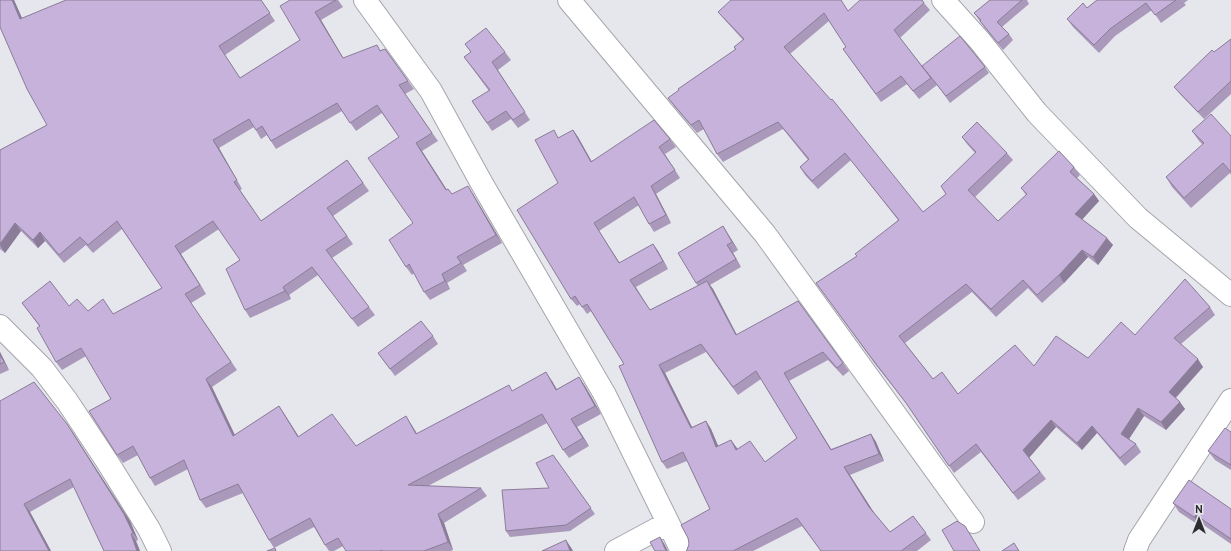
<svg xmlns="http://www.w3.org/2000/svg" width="1231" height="551" font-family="Overpass,sans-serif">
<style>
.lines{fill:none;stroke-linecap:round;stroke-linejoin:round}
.street-casing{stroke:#a5a6ac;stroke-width:24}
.street{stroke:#fff;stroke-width:22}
.wall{fill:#a9b;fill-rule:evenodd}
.shaded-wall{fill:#8b7d99}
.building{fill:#c6b2da;stroke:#8b7d99;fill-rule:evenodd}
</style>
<rect width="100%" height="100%" fill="#e6e6ed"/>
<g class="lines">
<defs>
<path id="street" d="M365,0l66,91 50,91 124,213 77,156
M569,0l196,234 208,288
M943,0l37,41 57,72 101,105 93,77
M0,326l42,42 25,33 41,62 41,66 11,22
M616,551l52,-28
M1135,551l4,-11 92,-140"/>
</defs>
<use href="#street" class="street-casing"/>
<use href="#street" class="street"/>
</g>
<path class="wall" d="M0,0h14l8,18 239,-18 14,21 -50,34 15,23 60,-38 -10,-40h48l5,7 -22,13 22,38 38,-8 4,-1 29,40 -9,5 33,47 -16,10 25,39 1,-1 4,5h21l29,49 -39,22 4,6 -20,12 3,6 -20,11 -6,-8 -10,-19 -2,2 -6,-8 7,-44 -14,-86 -17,-24 -26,18 -14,-20 -66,38 -9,-14 -6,4 -7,-12 -35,21 23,41 -2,1 21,31 86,-61 22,31 -36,25 20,28 -21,14 43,57 -17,12 -40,-52 -29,20 2,4 -41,19 -5,-8 -5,-50 -21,-31 -38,25 25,40 -15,9 46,67 -25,17 23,48 44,-29 20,31 57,9 55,-22 6,10 96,-43 39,-10 5,8 22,-12 6,9 16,28 -24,13 12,19 -20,12 -6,-8 -16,-27 -119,63 53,2 6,8 -43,27 9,27 -2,1h-105l-3,-5 -9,5h-5l-4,-6 -11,-18 -40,21 -5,-8 -26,-47 -37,15 -6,-8 -12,-31 -33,17 -5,-8 -12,-23 -15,8 -6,-8 -6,-56 -25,-43 -24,14 -6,-8 -17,-36 -17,-23 47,3 19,5 26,3 48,-26 -40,-59 -29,24 -7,-8 -22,18 -19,-22 -7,7 -17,-17 -16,22 -5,-4v-99l47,-25z
M990,0h37l2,4 -27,23 7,7 4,6 -10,10 -19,-23 -10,-14z
M1097,0h91l-4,3 2,2 -25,18 -9,-13 -37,26 -16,17 -26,-26 -6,-8 20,-11z
M924,3l6,7 -30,28 27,34 58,-5 4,6 -39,30 -17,-24 4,6 -18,14 -12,-15 -26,18 -38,-53 3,-2 -17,-26 -39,33 133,158 23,-18 29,-41 -8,-9 -5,-7 45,16 6,7 -38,37 23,24 28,-26 -5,-7 53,-21 6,8 -3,3 17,16 5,7 -17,18 31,26 -15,20 -10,-8 -24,26 -22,20 -14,-15 -32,29 -24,-25 -67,51 28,36 25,15 76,-28 54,-8 47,-23 75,-28 5,8 -34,29 22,23 -27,31 9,11 -19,21 -22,-14 -15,23 7,5 5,8 -16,14 -28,-33 -15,17 -26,-23 -27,30 17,22 -28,21 -37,-48 -27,21 -48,-70 -31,-39 -59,-81 41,-27 41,-36 -47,-60 -33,29 -13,-14 -5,-8 8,-7 -25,-31 -60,33 -6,-8 -13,-25 -7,4 -23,-27 -6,-8 67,-48 -1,-3 9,-7 -19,-21 -6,-7 130,-1z
M1231,39v55l-27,25 -24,-25 -6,-7 40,-35z
M465,44l40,8 6,8 -13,10 32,50 -12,8 -7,-9 -19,12 -20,-30 17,-10 -25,-34 7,-5z
M573,130l5,7 13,24 79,-22 6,8 -11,7 15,24 -24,16 15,29 -17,9 -5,-8 -10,-19 -40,26 21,32 33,-19 5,7 10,18 -32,18 14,23 48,-24 -2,-3 27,-57 15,24 -5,3 8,14 -31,18 3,4 24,46 61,-34 51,70 -6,5 -15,-16 -39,21 42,68 40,-15 5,8 8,19 -34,14 22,35 18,22 23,-16 18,24 -14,11h-96l-19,-25 -49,25h-67l24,-42 -23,-48 -20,8 -5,-7 -38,-98 -33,-53 -4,3 -7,-10 -3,2 -6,-7 -13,-116zM706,352l32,43 23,-16 36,59 -32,24 -28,-12 -6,-10 -13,6 -7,-17 -5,-8 -14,6 -27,-54z
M1192,131l39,5v39l-1,-2 -39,35 -19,-21 -6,-10 37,-32 -4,-4z
M433,336l5,8 -43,32 -17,-23z
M0,352l9,18 -9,4z
M34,382l38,49 58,90 8,19 -2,1 4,10h-36l-30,-64 -44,25 21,39h-51z
M1231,432v38l-16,-10 -7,-9z
M553,455l42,59 -25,17 -60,6 -4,-6 43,-43z
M1173,503l58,6v35l-29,-20 -2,2 -21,-14z"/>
<path class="shaded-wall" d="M12,0h2l12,27 -6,-8z
M315,12l6,8 27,46 -5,-8z
M573,130l5,7 18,32 -5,-7z
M213,140l6,8 23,41 -5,-9z
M416,143l6,8 30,47 -6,-8z
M468,186l5,8 29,49 -6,-8z
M651,186l5,8 15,29 -5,-8z
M1094,194l5,7 -19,21 -5,-8z
M15,223l6,8 -16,22 -5,-8v-1z
M723,226l15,24 -6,-8z
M40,232l5,9 -7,7 -5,-8z
M1107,238l6,7 -15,20 -5,-8z
M653,244l5,7 10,18 -5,-8z
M727,245l6,8 8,14 -5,-8z
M175,246l6,8 25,40 -6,-9z
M1082,250l6,7 -24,26 -5,-8z
M457,257l6,8 4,6 -6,-8z
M442,274l5,9 3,6 -5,-8z
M707,281l6,8 28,54 -5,-8z
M283,287l6,8 2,4 -6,-8z
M0,352l9,18 -5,-8 -4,-7z
M1198,359l5,8 -29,32 -5,-7z
M659,365l6,8 31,62 -5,-7z
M546,372l6,9 9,17 -5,-8z
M784,373l5,8 47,76 -5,-7z
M579,377l6,9 16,28 -6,-8z
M206,379l6,8 27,57 -6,-8z
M1180,402l5,7 -19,21 -5,-8z
M279,406l6,9 19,30 -6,-8z
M1138,408l6,8 -17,26 -6,-8z
M406,416l5,8 11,18 -6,-8z
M571,419l6,8 12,19 -6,-8z
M1051,420l5,7 -27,31 -6,-8z
M706,421l5,8 11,26 -6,-8z
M67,424l63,97 8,19 -5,-7z
M1092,426l5,7 -15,17 -5,-7z
M871,434l5,8 8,19 -5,-7z
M731,440l6,8 4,10 -5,-8z
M844,467l6,8 25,39 -6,-7z
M24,504l6,8 21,39h-2z
M438,514l6,9 9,27 -5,-8z
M1196,515l6,9 -2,2 -6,-9z
M131,534l5,7 4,10h-3z
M660,537l5,8 3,6h-1l-2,-2z
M566,540l6,9 1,2h-3z"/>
<path class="building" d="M0,0h12l8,19 46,-19h195l9,13 -51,33 21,32 60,-38 -20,-34 10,-6h46l-21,12 28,46 34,-13 3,6 5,-2 23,32 -9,4 33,48 -16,10 30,47 2,-1 4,5 16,-8 28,49 -39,22 4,6 -19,11 3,7 -21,11 -15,-28 -3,3 -17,-27 24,-17 -45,-65 31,-21 -22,-32 -27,18 -13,-20 -66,38 -9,-15 -6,4 -7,-11 -36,21 24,40 -3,2 27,39 86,-61 16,23 -36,25 20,28 -21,14 43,57 -17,12 -40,-52 -29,20 2,4 -40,19 -19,-41 14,-9 -27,-39 -38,25 25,39 -15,9 46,68 -25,17 27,57 46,-30 19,31 34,-23 24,32 50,-30 10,18 93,-49 3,6 34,-19 10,18 23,-13 16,29 -24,13 12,19 -20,12 -21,-36 -134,71 73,3 -43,26 10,28 -24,9h-42v-1l-2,1h-34l-8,-13 -13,7 -15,-27 -41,22 -31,-56 -38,16 -16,-40 -34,18 -17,-32 -16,9 -28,-44 22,-12 -30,-51 -25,14 -19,-34 3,-2 -18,-23 28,-22 19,25 8,-7 11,12 15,-12 10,15 49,-26 -45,-67 -29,24 -8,-8 -21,18 -19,-23 -7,8 -18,-17 -15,21v-94l47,-25 -20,-36 -27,-62z
M731,0h110l7,11 12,-11h62l2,3 -30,27 37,48 -18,13 -12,-15 -25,18 -33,-45 3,-2 -22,-34 -40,34 47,53 1,-1 91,113 23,-18 -5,-8 35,-34 -14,-15 15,-15 30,31 -39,37 30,31 29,-27 -6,-6 38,-37 15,16 -4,5 24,22 -19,20 32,24 -14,19 -11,-7 -23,25 -22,20 -14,-15 -32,29 -25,-25 -67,52 34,43 9,-7 16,22 57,-49 19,21 22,-30 32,22 33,-36 14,13 50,-56 25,28 -36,31 24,21 -29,33 11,10 -19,20 -23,-14 -17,26 15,10 -16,14 -28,-32 -15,17 -26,-23 -28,30 17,22 -27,21 -37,-49 -27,22 -43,-63 -36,-47 -54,-73 41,-27 -2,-2 44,-34 -54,-67 -33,28 -12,-14 9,-8 -31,-37 -61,32 -18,-34 -8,5 -23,-27 11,-8 -1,-1 58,-40 -2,-2 10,-8 -26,-27z
M990,0h32l-25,22 12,12 -11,9 -18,-22 1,-1 -7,-7z
M1097,0h79l-21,15 -9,-12 -36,26 -16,16 -27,-26 16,-16 4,5z
M486,28l19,24 -13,10 33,50 -12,8 -7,-9 -19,12 -15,-22 18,-11 -26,-33 7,-5 -6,-8z
M960,36l25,31 -39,29 -24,-30z
M1231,39v42l-33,31 -24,-25 38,-37 2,2z
M1211,114l20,22v36l-8,-9 -39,35 -18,-21 38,-34 -12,-12z
M654,120l16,19 -11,8 16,23 -24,16 15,29 -17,9 -15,-27 -40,26 25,40 34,-19 10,17 -33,19 20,30 57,-29 29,54 62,-34 45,62 -6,5 -14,-16 -39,21 47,77 40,-16 8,20 -35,13 25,40 21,25 23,-16 13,17 -25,18h-80l-24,-33 -64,33h-47l1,-1 2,-6 -1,-6 -7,-13 29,-16 -27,-57 -21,10 -43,-96 5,-2 -37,-60 -5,3 -7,-11 -4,3 -54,-89 41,-27 -23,-43 19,-10 4,8 15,-8 18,32zM701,344l32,43 23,-16 41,67 -32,24 -15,-21 -14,9 -5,-10 -15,7 -10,-26 -15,7 -32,-63z
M723,226l9,16 -5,3 9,14 -40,24 -18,-30z
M421,321l12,15 -43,33 -12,-16z
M0,355l4,7 -4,2z
M34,382l33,42 57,90 9,19 -2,1 6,17h-33l-34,-72 -46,25 25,47h-49v-150z
M1225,428l6,4v33l-23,-14z
M553,455l38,53 -25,17 -60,6 -4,-41 47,-2 -13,-25z
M1189,480l42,29v30l-35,-24 -2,2 -21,-14z
M957,521l8,5 15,25h-26l-12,-21z
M660,537l5,12 2,2h-12l-5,-9z
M566,540l4,11h-28z
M1014,543l5,8h-17z
M275,548l1,3h-9z"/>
<g transform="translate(1199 519)" stroke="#e6e6ed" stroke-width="3" paint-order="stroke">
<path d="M0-3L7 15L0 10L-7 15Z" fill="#2b2c2e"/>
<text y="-6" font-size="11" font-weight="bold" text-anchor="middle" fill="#2b2c2e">N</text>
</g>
</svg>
